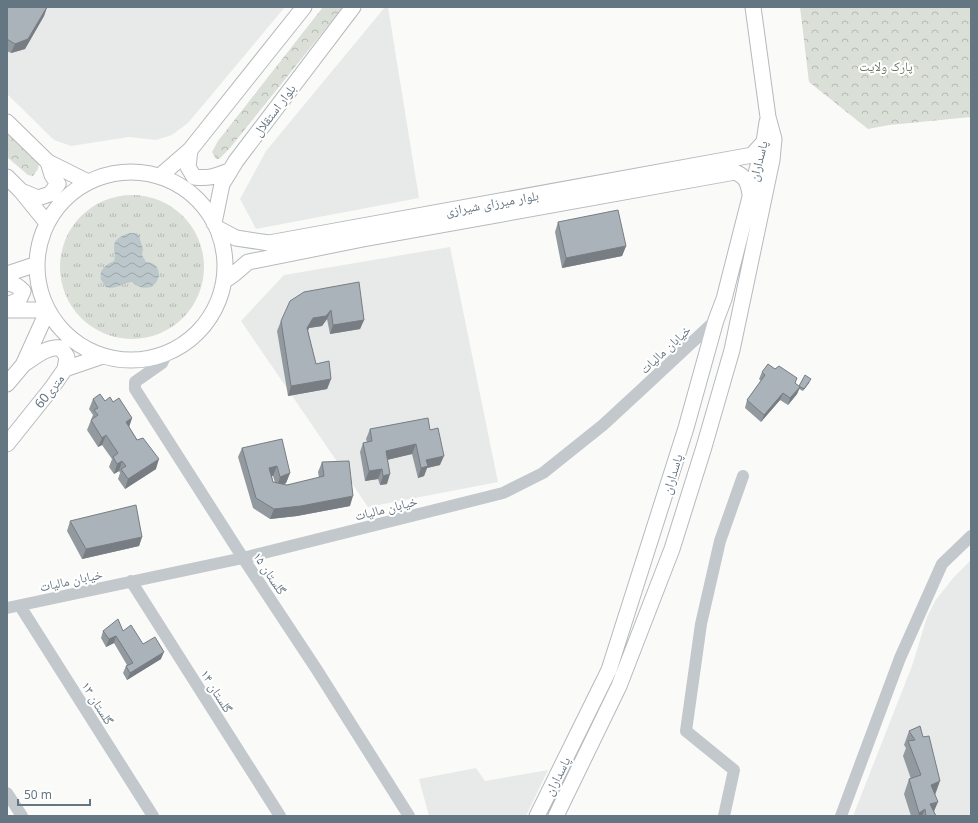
<svg xmlns="http://www.w3.org/2000/svg" width="978" height="823" font-family="'Noto Sans','Noto Naskh Arabic',sans-serif">
<style>
.built{fill:#e8e9e9}
.grass{fill:url(#grass-tufts)}
.park{fill:url(#park-crowns)}
.water{fill:url(#water-waves)}
.lines{fill:none;stroke-linecap:round;stroke-linejoin:round}
.major-casing{stroke:#b5babe;stroke-width:17}
.minor{stroke:#c3c8cc;stroke-width:12}
.major{stroke:#fff;stroke-width:15}
.wall{fill:#929a9f;fill-rule:evenodd}
.shaded-wall{fill:#777d82}
.building{fill:#aab3b9;stroke:#777d82}
.labels{text-anchor:middle;stroke-width:4;stroke-linejoin:round;paint-order:stroke}
.park-label{font-size:13px;fill:#687a64;stroke:#fff}
.street-label{font-size:13px;fill:#657683;stroke:#fff}
</style>
<defs>
<pattern id="grass-tufts" width="24" height="20" patternUnits="userSpaceOnUse"><rect width="24" height="20" fill="#dadfd7"/><path d="M3 7l-1-3M5 7V3M7 7l1-3M15 17l-1-3M17 17v-4M19 17l1-3" fill="none" stroke="#b4b9b4"/></pattern>
<pattern id="park-crowns" width="20" height="18" patternUnits="userSpaceOnUse"><rect width="20" height="18" fill="#dadfd7"/><path d="M2 6a3 3 0 1 1 6 0M12 15a3 3 0 1 1 6 0" fill="none" stroke="#b4b9b4"/></pattern>
<pattern id="water-waves" width="16" height="10" patternUnits="userSpaceOnUse"><rect width="16" height="10" fill="#bbc7cb"/><path d="M0 5q4-4 8 0t8 0" fill="none" stroke="#9ca6aa"/></pattern>
</defs>
<rect width="100%" height="100%" fill="#fafaf8"/>
<path class="built" d="M7,7h278l-97,116 -16,12 -16,5 -27,-3 -58,9 -17,-6 -47,-46z
M385,7h3l31,191 -163,31 -16,-30 26,-48z
M450,247l48,235 -130,25 -127,-186 43,-46z
M971,560v256h-118l59,-150 15,-49 8,-16 18,-23z
M476,768l9,13 63,-11 -22,46h-97l-10,-37z"/>
<path class="grass" d="M60 267a72 72 0 1 1 144 0a72 72 0 1 1-144 0Z"/>
<path class="park" d="M323,7h20l-113,141 -11,11h-3l-4,-7 6,-11z
M800,7h171v110l-82,8 -21,4 -59,-47z
M7,133l32,30 -1,6 -5,7 -5,-1 -21,-18z"/>
<path class="water" d="M130,233h5l4,3 4,13 -1,6 4,7c25,2 10,40 -14,20 -10,1 -16,8 -26,5l-5,-7c-2,-11 4,-15 13,-19 2,-7 0,-8 0,-14 0,-9 9,-12 16,-14z"/>
<g class="lines">
<defs>
<path id="major" d="M7,122l41,40 40,20
M190,150l-2,17 6,10c15,2 22,-1 35,-6
M37 266a94 94 0 1 1 188 0a94 94 0 1 1-188 0Z
M160,176l30,-26 114,-143
M7,177l14,14 26,32
M21,191l17,7 12,-4 8,-10 -6,-9 -4,-13
M214,223l8,-39 14,-23 117,-154
M217,228l19,10 33,5 478,-87 5,-1 11,-12
M7,274l30,-10
M224,281l10,-7 14,-12 115,-23 372,-67c11,5 13,10 15,22
M7,283c8,1 11,3 16,8l-4,9 -12,5
M7,310h41l-25,55 -16,19
M24,364c11,-7 23,-18 37,-16l6,9 -2,12
M7,444l44,-55 14,-20 38,-13
M537,816l72,-146 77,-242 30,-108 8,-21 40,-157 3,-20
M556,816l63,-130 53,-137 32,-102 28,-97 40,-190 2,-21 -6,-22 -15,-110"/>
</defs>
<use href="#major" class="major-casing"/>
<path class="minor" d="M167,353l-5,10 -27,19v7l108,169 74,112 92,146
M131,581l149,235
M20,606l133,210
M7,608l236,-50 260,-65 40,-20 60,-48 39,-36 74,-69
M7,793l15,23
M724,816l10,-46 -48,-39 15,-107 19,-83 23,-65
M841,816l59,-158 42,-94 29,-28"/>
<use href="#major" class="major"/>
</g>
<path class="wall" d="M7,7h40l-3,9 -19,33 -14,4 -4,-2z
M558,222l68,24 -4,10 -60,12 -7,-36z
M304,292l60,28 -4,9 -30,5 -3,-15 -5,7 -13,2 -1,3 8,33 15,15 -4,10 -39,7 -11,-65 4,-10z
M775,369l22,9 -2,5 4,3 11,-4 -7,9 -4,-2 -2,5 -9,11 -8,-5 -19,22 -16,-14 2,-8 14,-19 -2,-2 3,-7z
M93,399l20,3 19,16 -3,9 27,42 -31,20 -7,-10 2,-6 -1,-2 -5,3 -5,-7 3,-8 -10,-14 -4,2 -11,-17 6,-15 -4,-6z
M370,429l60,1 10,35 -13,3 -3,8 -6,2 -6,-24 -25,6v24l-7,1 -2,-6 -13,2 -5,-29 3,-9 4,-1 -1,-3z
M242,448l48,25 -4,10 -2,1 3,1 32,-7 -1,-6 4,-10 28,44 -53,10 -27,3 -17,-11 -15,-51zM272,476h1l2,7 -2,-1z
M70,521l72,16 -3,9 -57,13 -15,-28z
M103,631h20l20,13 18,15 -34,21 -4,-7 3,-7 1,-1 -13,-22 -8,4 -5,-9z
M920,726l15,69 -1,17 2,4h-25l-7,-22 5,-15h2l-8,-23 3,-8 -2,-3 5,-14z"/>
<path class="shaded-wall" d="M47,7l-3,9 -19,33 -14,4 4,-9z
M626,246l-4,10 -60,12 4,-10z
M331,310l-4,9 -5,7 -13,2 -5,10 3,-10 6,-10z
M364,320l-4,9 -30,5 3,-9z
M331,379l-4,10 -39,7 3,-10z
M800,387l-3,7 -9,11 2,-7z
M783,393l-3,7 -19,22 3,-7z
M132,418l-3,9 -3,-5z
M106,435l-4,10 -4,2 4,-9z
M416,444l-4,10 -30,7 4,-10z
M444,456l-4,9 -13,3 -3,8 -6,2 3,-10 5,-8z
M159,459l-3,10 -31,20 3,-10z
M122,461l-3,10 -5,3 3,-10z
M277,466l-4,10 -7,2 3,-10z
M382,469l-4,10 -13,2 4,-10z
M290,473l-4,10 -9,4 3,-10z
M390,474l-3,10 -7,1 3,-9z
M353,496l-3,10 -53,10 -27,3 4,-10z
M142,537l-3,9 -57,13 4,-10z
M116,636l-2,7 -8,4 3,-8z
M164,652l-3,7 -34,21 3,-7z
M940,781l-5,14 -4,-10z
M938,802l-6,14 -2,-12z
M925,809l-3,7h-4l1,-3z"/>
<path class="building" d="M7,7h40l-19,32 -13,5 -8,-5z
M618,210l8,36 -60,12 -8,-36z
M359,282l5,38 -31,5 -2,-15 -5,6 -13,2 -6,10 9,36 13,-3 2,18 -40,7 -10,-65 9,-20 14,-9z
M768,364l7,5 4,-3 18,12 -2,5 5,4 -10,11 -7,-5 -19,22 -17,-15 18,-25 -3,-3z
M805,375l6,4 -7,10 -5,-3z
M100,394l5,7 5,-4 3,5 6,-4 13,20 -6,4 11,18 6,-2 16,21 -31,20 -7,-10 5,-3 -4,-5 -5,3 -4,-7 5,-4 -12,-18 -4,3 -11,-18 7,-5 -4,-5 4,-2 -5,-9z
M428,418l2,12 8,-2 6,28 -18,4 2,6 -7,2 -5,-24 -30,7 4,23 -7,2 -1,-7 -13,2 -6,-28 9,-2 -2,-12z
M282,439l8,34 -10,4 -3,-11 -8,2 4,14 14,3 37,-9 -2,-14 27,-1 4,35 -52,10 -27,3 -18,-11 -14,-50z
M136,505l6,32 -56,12 -16,-28z
M118,619l5,12 8,-6 12,19 12,-7 9,15 -34,21 -4,-7 7,-3 -17,-27 -7,3 -6,-8z
M920,726l3,11 6,-1 11,45 -9,4 7,17 -8,2 6,12h-10l-1,-7 -6,4 -10,-34 12,-4 -13,-34 7,-1 -6,-9z"/>
<g class="labels">
<g class="park-label">
<text x="886" y="71">پارک ولایت</text>
</g>
<g class="street-label">
<text transform="translate(274 110) rotate(-53)" y="5">بلوار استقلال</text>
<text transform="translate(758 161) rotate(-76)" y="5">پاسداران</text>
<text transform="translate(492 203) rotate(-10)" y="5">بلوار میرزای شیرازی</text>
<text transform="translate(665 349) rotate(-43)" y="5">خیابان مالیات</text>
<text transform="translate(49 391) rotate(-52)" y="5">60متری</text>
<text transform="translate(672 474) rotate(-73)" y="5">پاسداران</text>
<text transform="translate(386 508) rotate(-14)" y="5">خیابان مالیات</text>
<text transform="translate(270 573) rotate(56)" y="5">گلستان ۱۵</text>
<text transform="translate(71 580) rotate(-12)" y="5">خیابان مالیات</text>
<text transform="translate(217 691) rotate(58)" y="5">گلستان ۱۴</text>
<text transform="translate(98 703) rotate(58)" y="5">گلستان ۱۳</text>
<text transform="translate(557 776) rotate(-63)" y="5">پاسداران</text>
</g>
</g>
<rect width="978" height="823" fill="none" stroke="#657683" stroke-width="16"/>
<path d="M18 799v6h72v-6" fill="none" stroke="#657683" stroke-width="2"/>
<text x="24" y="799" font-size="12" fill="#657683" stroke="#ffffff" stroke-width="3" paint-order="stroke">50 m</text>
</svg>
